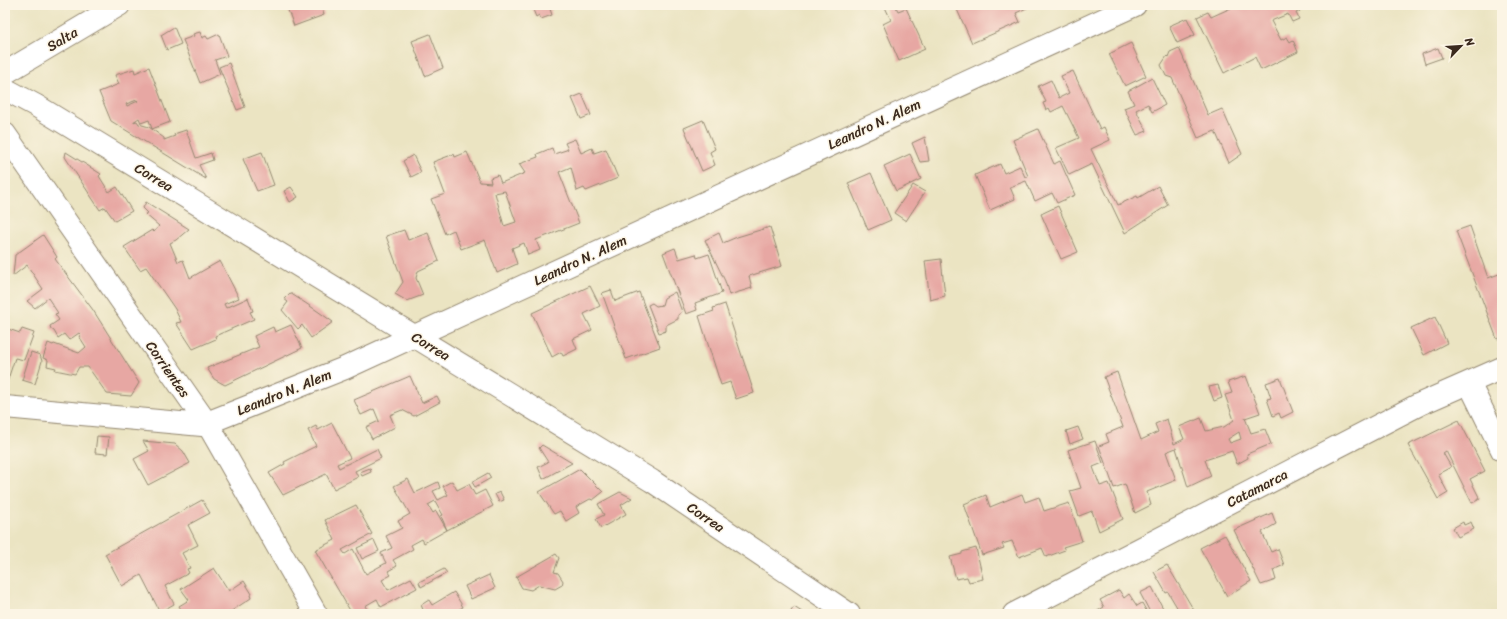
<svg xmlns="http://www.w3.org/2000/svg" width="1507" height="619" font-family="Sriracha,sans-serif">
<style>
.building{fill:#e7a7a3;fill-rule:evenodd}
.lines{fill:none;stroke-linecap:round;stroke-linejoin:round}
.street-casing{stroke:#938770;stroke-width:24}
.secondary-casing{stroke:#938770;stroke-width:24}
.street{stroke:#fff;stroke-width:22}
.secondary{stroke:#fff;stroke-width:22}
.labels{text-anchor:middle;stroke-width:3;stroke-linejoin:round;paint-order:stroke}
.street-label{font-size:14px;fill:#3b2a1e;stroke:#fcf5e5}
</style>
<rect width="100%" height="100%" fill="#fcf5e5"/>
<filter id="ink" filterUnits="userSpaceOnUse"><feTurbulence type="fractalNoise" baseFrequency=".025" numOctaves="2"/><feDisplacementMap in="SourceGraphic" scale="8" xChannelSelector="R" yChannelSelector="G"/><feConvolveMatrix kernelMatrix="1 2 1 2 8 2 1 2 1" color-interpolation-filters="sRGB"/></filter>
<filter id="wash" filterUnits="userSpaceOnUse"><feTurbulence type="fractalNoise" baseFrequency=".012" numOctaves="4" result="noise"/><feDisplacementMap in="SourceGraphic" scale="16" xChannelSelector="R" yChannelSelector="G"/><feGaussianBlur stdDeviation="0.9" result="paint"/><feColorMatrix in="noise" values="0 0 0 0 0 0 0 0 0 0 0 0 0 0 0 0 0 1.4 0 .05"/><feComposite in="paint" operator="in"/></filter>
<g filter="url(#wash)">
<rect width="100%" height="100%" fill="#ebe4c2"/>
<g id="blocks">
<path class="building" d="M286,5h35l3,10 -30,11z
M531,5h24l1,2 -6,2 2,6 -11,4 -2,-4 -3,2z
M884,5h11l3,6 8,-3 19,41 -26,12 -16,-37 8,-4z
M955,5h36v1l4,-1h38l-17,8 4,9 -48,21z
M1230,5h67l3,6 -4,2 3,6 -7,3 -4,-8 -17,7 10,19 6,-3 3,5 3,-2 5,12 -37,18 -6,-13 -31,16 -27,-56 11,-5 3,5 20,-9z
M1187,18l8,17 -18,8 -8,-17z
M174,27l7,17 -14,6 -6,-15z
M200,32l2,6 4,-2 2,3 11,-5 8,22 -12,4 5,14 -20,9 -17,-43 11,-4 -1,-2z
M430,34l13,34 -18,8 -13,-35z
M1131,43l15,33 -21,10 -16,-32z
M1179,48l29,67 14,-6 20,45 -13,9 -14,-32 -17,7 -26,-60 -6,-2 -5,-11 6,-9 1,1 2,-5z
M1438,48l4,10 -17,6 -3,-10z
M229,63l16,44 -8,3 -18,-43z
M149,67l21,55 -18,7 -3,-9 -8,3 -2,-5 -6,4 4,-1 2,3 10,3 15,11v2l11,-4 -1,-2 12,-4 10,28 15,-5 2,7 -14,5 7,14 -95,-58 -12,-29 20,-8 -4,-9 19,-6 1,4zM137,100l1,1 -11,5 -1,-2z
M1073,71l27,58 4,-2 6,13 -19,9 27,56 19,-9 1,2 20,-12 10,19 -43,28 -33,-69 -23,11 -13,-27 23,-10 -16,-32 -12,6 -2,-4 -3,2 -3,-7 3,-1 -8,-16 13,-6 8,18 10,-5 -8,-17z
M1152,78l13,27 -13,7 -4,-8 -12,6 11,21 -10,4 -13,-27 10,-4 -6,-13z
M582,94l9,21 -10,4 -9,-21z
M703,120l12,29 -5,3 5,13 -13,6 -18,-43z
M1038,129l16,35 6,-3 15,34 -18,8 -5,-10 -17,8 -9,-20 -16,6 5,12 -25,11 -15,-35 25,-11 4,9 16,-7 5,11 3,-1 -15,-36z
M925,137l4,24 -9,1 -8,-19z
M575,139l6,14 11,-5 2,5 12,-4 12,29 -32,13 -2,-3 -7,3 -6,-24 -12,5 20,51 -43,17 4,10 -12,5 -4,-12 -12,5 5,16 -20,9 -12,-33 -24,9 -7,-19 -9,4 -14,-35 14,-5 -12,-32 21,-8 1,3 12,-5 13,30 11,1 -1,-5 8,-3 3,8 24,-10 -6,-9 19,-7 -1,-3 15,-6 2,6 12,-4 2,-1 -3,-6zM505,191l11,31 -12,4 -9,-33z
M66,152l35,22 -2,2 10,16 8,-5 15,24 -17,10 -10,-14 -5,3 -35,-53z
M262,152l12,33 -17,6 -14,-32z
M910,154l11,25 -25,12 -12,-25z
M413,155l8,17 -10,5 -8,-16z
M871,173l20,47 -23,10 -20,-47z
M913,185l12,7 -19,29 -12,-8z
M291,187l7,10 -8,5 -6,-11z
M146,202l43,27 -13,11 -6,3 8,19 5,-2 7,18 30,-17 19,37 -15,6 2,4 22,-10 5,13 -3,1 4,7 -39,17 1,3 -23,10 -17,-26 5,-1 -6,-13 -29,-42 -6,3 -16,-23 28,-17 2,2 5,-6 -14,-12 3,-1 -5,-5z
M1058,206l20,46 -17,7 -20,-45z
M1470,226l18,52 11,-4 3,8v55l-5,2 -41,-108z
M770,227l12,39 -33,10 3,12 -23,7 -4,-14 -20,-41 14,-7 4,10 14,-6z
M404,230l4,10 20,-7 11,28 -21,10 -2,7 7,17 -16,6 -12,-7 8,-12 -17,-46z
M43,235l14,22 -2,2 38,51 46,73 -8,13 -24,-2 -19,-27h-9l-4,7 -20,-4 1,-2 -9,-2 1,-6 -5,-2 5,-15 5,2 1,-1 25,9 7,-6 -7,-11 2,-1 -2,-2 -10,7 -5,-6 -6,4 -4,-7 -3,-2 -1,-3 9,-6 -4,-6 3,-1 -10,-15 -13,10 -8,-7 16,-12 -16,-24 -14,11 2,-21z
M675,248l4,11 17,-5 1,4 12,-4 13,39 -27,10 2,7 -11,4 -23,-61z
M941,259l4,37 -15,4 -5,-39z
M590,286l10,20 -16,8 8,16 -19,9 4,10 -14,7 -2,-4 -9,5 -20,-44z
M611,290l4,11 24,-9 21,55 -34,12 -24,-66z
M675,292l7,20 -4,3v4l-12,6v6l-7,2 -11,-28 4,-2 4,3 6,-1 2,-7z
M290,293l26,17 17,12 -22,16 -9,-13 -4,4 -16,-19 6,-8 -4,-3z
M725,304l29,89 -18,6 -6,-17 -9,3 -22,-69 15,-5 -1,-3z
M1435,317l12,26 -23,12 -13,-27z
M291,325l11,23 -77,37 -11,-6 -7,-11 52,-21 -5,-11 19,-9 2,5z
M5,328l15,5 2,-4 12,4 -10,27 -9,-2 -8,24h-2z
M31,352l9,3 2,6 -7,23 -13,-4z
M1117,372l24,68 17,-8 -3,-8 12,-5 7,25 10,-5 -5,-12 22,-9 5,13 18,-4 10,-7 -9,-25 7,-2 -4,-11 18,-6 14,37 -15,5 6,15 14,-4 6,15 -24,10 1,4 -11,6 -5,-13 -27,9 6,16 -23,11 -12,-39 -10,4 10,28 -29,12 4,13 -16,8 -10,-29 -11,4 -15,-42 10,-4 -3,-8 17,-7 -19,-50zM1239,432l2,7 -11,4 -2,-4z
M410,376l12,27 15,-7 3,6 -26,14 -12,-6 -12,5 5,12 -23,12 -6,-12 13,-6 -5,-12 -13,6 -7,-15z
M1280,378l13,34 -12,6 -2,-5 -6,3 -6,-17 4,-1 -5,-15z
M1218,385l4,13 -8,3 -5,-14z
M1459,420l26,51 -15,8 10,20 -8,4 -26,-52 -3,2 8,14 -13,7 10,19 -10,6 -30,-54z
M332,423l18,35 -13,6 2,4 38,-19 4,9 -26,13 3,6 -24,12 -8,-15 -43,21 -14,-22 16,-9 -1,-2 32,-16 -8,-16 8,-4 2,4z
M1078,427l5,12 -13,5 -4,-13z
M97,436l12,1 -2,17 -12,-1z
M143,441l32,3 8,7 7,12 -42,22 -14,-26 15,-8z
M1095,441l8,22 -10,4 7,19 9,-3 14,36 -24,12 -7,-20 -13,5 -9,-25 11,-3 -13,-38z
M542,445l30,18 -29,16 -5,-12 10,-5 -9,-14z
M370,468l1,4 -9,4 -2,-4z
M580,469l23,23 -10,8 -3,-1 -14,8 3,6 -13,8 -6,-10 -6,3 -15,-22z
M488,473l3,5 -16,9 -3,-5z
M408,479l7,14 23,-11 2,6 -7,3 5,9 10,-5 -5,-9 9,-5 5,9 12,-6 6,11 10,-5 8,16 -46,24 -6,-14 2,-1 -8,-14 -7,4 5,8 3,-2 11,19 -23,13 -2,-4 -11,6 2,4 -20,11 4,6 -9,5 3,4 -9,5 6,10 23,-12 6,10 -36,19 -4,-8 -12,7 5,8 9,-5 2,5h-29l-37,-64 20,-10 -10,-20 31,-15 16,29 -30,16 3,4 8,-5 13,25 20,-11 -5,-10 11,-5 -6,-12 16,-8 -4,-7 12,-7 -16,-28z
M500,492l4,8 -5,2 -4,-8z
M620,492l12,6 -11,7 5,9 -25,14 -5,-9 8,-4 -6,-11z
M1022,494l3,8 14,-5 5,14 25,-8 13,38 -19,6 2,3 -19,7 -4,-9 -23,9 -7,-16 -10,3 2,4 -22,7 -18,-51 22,-9 4,12z
M202,500l8,13 -22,12 10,20 -16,8 8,15 -3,1 2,4 -24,13 9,18 -14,8 -19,-37 -19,11 -17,-32z
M1272,513l4,11 -14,8 9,20 7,-3 6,16 -11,5 3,10 -15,5 -27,-55z
M1463,522l1,3 7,-3 3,7 -16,8 -5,-9z
M1225,535l26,46 -24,15 -27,-48z
M374,540l5,11 -17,8 -5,-11z
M976,548l7,31 -14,3 -2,-5 -11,2 -6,-22 12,-3v-2z
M556,554l3,4 -5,14 4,1 5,8 -1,4 -7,4 -16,-4 -8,5 -9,-2 -6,-11z
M1167,565l12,20 17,29h-15l-13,-22 -2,1 -12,-21z
M214,568l15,23 15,-10 8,13 -2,1 1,3 -24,16h-43l-5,-8 10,-6 -8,-11z
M444,569l3,4 -26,14 -2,-5z
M489,575l6,13 -24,11 -6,-13z
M1152,587l14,27h-15l-11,-21z
M1119,590l5,8 5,-4 8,12 5,-3 6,11h-50l-2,-2 8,-5 -4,-7z
M454,592l9,15 -12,7h-26l-4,-9 8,-5 3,5z
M794,607l11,7h-16z"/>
</g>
</g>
<g filter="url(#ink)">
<use href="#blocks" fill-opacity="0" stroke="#938770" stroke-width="1"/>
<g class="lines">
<defs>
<path id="street" d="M5,89l30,16 617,376 197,133
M5,134l205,294 106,186
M1469,383l33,67
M5,407l197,18 143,-57 790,-363
M1014,614l406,-210 82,-36"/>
<path id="secondary" d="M5,73l114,-68"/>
</defs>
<use href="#street" class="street-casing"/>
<use href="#secondary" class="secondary-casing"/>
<use href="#street" class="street"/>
<use href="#secondary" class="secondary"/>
</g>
</g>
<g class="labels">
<g class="street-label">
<text transform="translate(62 39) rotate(-31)" y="5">Salta</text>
<text transform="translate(874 124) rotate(-25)" y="5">Leandro N. Alem</text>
<text transform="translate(154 177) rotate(31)" y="5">Correa</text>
<text transform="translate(580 260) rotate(-25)" y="5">Leandro N. Alem</text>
<text transform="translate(431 346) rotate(31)" y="5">Correa</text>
<text transform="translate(168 369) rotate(55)" y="5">Corrientes</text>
<text transform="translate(284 392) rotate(-22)" y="5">Leandro N. Alem</text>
<text transform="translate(1257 488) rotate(-27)" y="5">Catamarca</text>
<text transform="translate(706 517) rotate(34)" y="5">Correa</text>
</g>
</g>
<rect width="1507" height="619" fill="none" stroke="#fcf5e5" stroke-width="20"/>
<g transform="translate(1461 46) rotate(65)" stroke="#fcf5e5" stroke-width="3" paint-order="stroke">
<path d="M0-3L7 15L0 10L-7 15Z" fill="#3b2a1e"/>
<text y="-6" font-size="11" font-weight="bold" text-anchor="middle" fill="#3b2a1e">N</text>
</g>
</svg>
